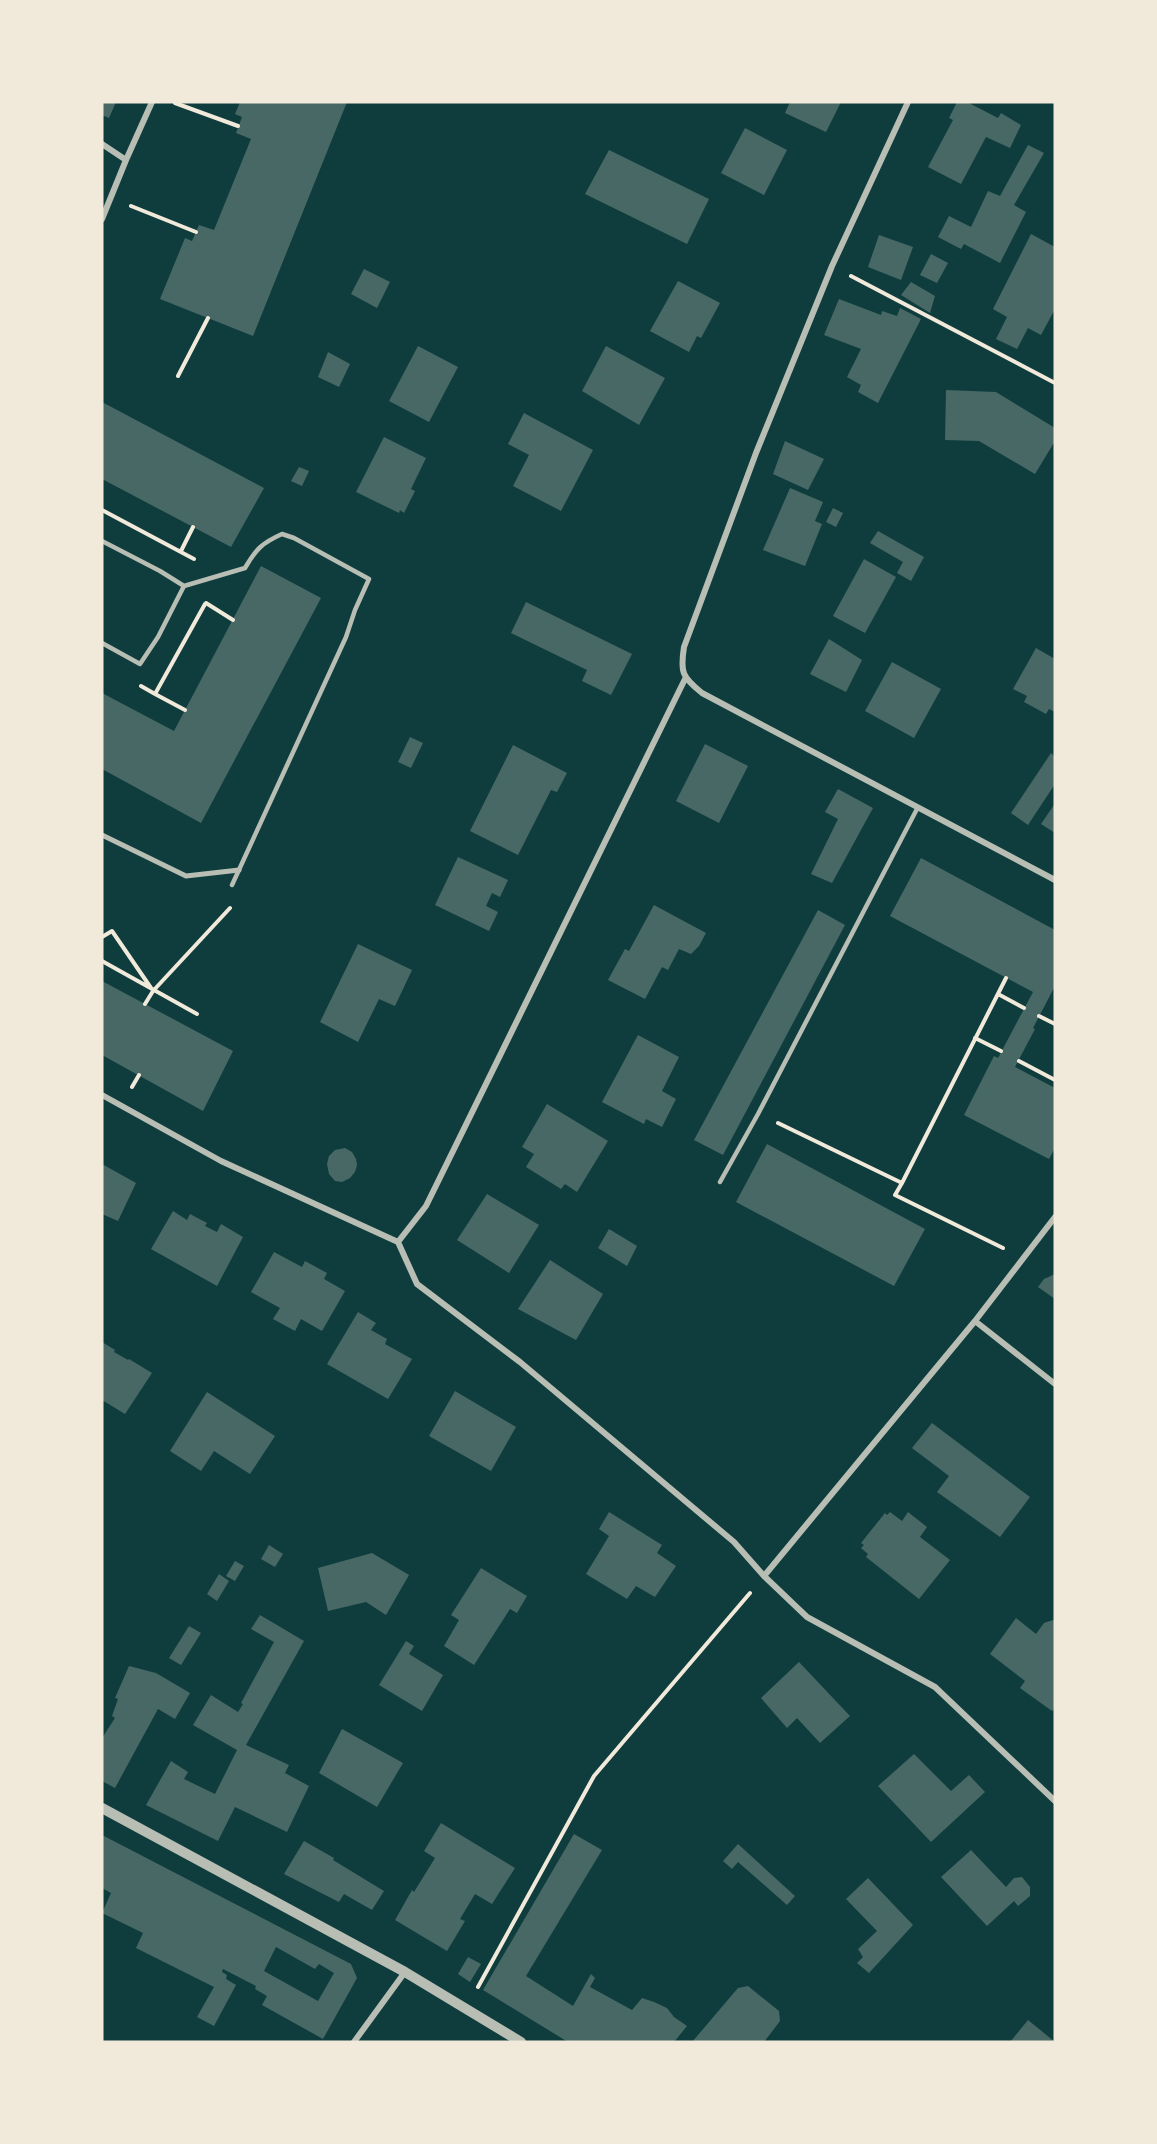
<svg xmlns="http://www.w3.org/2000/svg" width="1157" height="2144" font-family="'Nunito Sans',sans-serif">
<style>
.building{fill:#486865;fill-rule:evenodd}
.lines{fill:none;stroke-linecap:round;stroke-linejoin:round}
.path{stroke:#f1e9da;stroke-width:4}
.service{stroke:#b8beb3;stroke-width:4.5}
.pedestrian{stroke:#b8beb3;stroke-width:5}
.minor{stroke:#b8beb3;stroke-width:6}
.tertiary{stroke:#b8beb3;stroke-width:10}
</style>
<rect width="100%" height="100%" fill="#0f3d3e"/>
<path class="building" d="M102,102h14l-7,16 -7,-3z
M240,102h107l-94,234 -93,-37 25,-61 7,3 7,-16 15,5 37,-91 -15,-6 6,-16 -7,-3z
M790,102h51l-15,30 -41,-19z
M957,102h10l31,16 3,-5 20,12 -11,23 -24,-11 -25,47 -33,-17 25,-47 -4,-2z
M745,128l42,22 -23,45 -43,-22z
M1028,145l16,8 -30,52 12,7 -26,51 -36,-19 -3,5 -23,-12 11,-21 22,11 17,-36 12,5z
M609,150l100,49 -22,45 -102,-50z
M1031,234l24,13v62l-14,26 -13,-7 -11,21 -21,-10 11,-22 -14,-8z
M879,235l34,12 -12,33 -33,-13z
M931,254l17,9 -11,20 -17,-8z
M364,269l26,13 -13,26 -26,-14z
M678,281l42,22 -19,35 -4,-2 -8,16 -39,-21z
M911,282l24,14 -5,17 -29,-18z
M839,299l42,16 1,-4 15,5 3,-8 21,11 -43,84 -20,-11 3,-7 -14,-8 14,-28 -37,-14z
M418,346l40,21 -29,55 -40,-21z
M606,346l59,32 -26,47 -57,-34z
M328,352l22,12 -11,23 -21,-10z
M946,390l50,2 59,36v13l-20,33 -56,-33 -34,-1z
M102,402l162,86 -33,59 -129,-68z
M524,413l69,37 -32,61 -48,-25 16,-31 -21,-11z
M384,437l42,21 -15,31 4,2 -11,22 -4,-3 -1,3 -43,-21z
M785,441l39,18 -16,31 -35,-16z
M299,467l10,4 -7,15 -11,-5z
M790,488l33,14 -8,19 7,3 -17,42 -42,-16z
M833,508l10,5 -7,14 -10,-5z
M878,531l46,26 -13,24 -14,-8 6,-11 -33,-19z
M864,559l32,18 -31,56 -32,-17z
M261,566l60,32 -120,225 -99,-54v-76l72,38z
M526,602l106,52 -21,41 -29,-14 5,-11 -76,-37z
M829,639l33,21 -16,32 -36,-18z
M1036,648l19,11v53l-6,-3 -3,5 -22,-12 3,-6 -14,-7z
M892,662l49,27 -27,49 -49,-27z
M410,737l13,6 -12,25 -13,-6z
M705,744l43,22 -29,57 -43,-22z
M513,745l54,28 -10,19 -6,-2 -33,65 -48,-24z
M1051,753l4,4v27l-27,41 -17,-12z
M838,789l35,19 -41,75 -21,-9 27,-55 -13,-7z
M1054,805l1,1v27l-14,-9z
M458,857l50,23 -8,17 -8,-4 -6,13 12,6 -9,19 -54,-26z
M921,858l134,72v56l-22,42 2,1 -20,38 40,21v60l-6,11 -85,-44 30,-59 4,2 35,-66 -143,-76z
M654,905l52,28 -7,13 -8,8 -12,-5 -11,21 -6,-3 -17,32 -37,-19 17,-31 4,2z
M818,910l27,15 -122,230 -29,-15z
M358,944l54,26 -17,36 -16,-7 -21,43 -38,-20z
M102,981l131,70 -30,60 -101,-56z
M638,1035l41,22 -17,34 14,8 -14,28 -16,-8 -2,5 -42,-22z
M547,1104l61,37 -31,51 -12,-8 -4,5 -35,-22 8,-13 -12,-7z
M767,1144l158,85 -31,57 -158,-84z
M345,1148l7,4 4,7 1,6 -2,7 -5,6 -8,4 -7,-1 -6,-7 -2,-10 2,-8 6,-6z
M102,1164l34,19 -18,38 -16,-7z
M487,1194l52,31 -30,48 -52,-33z
M173,1211l14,9 3,-6 17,9 -2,3 12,6 4,-8 22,13 -26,49 -66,-37z
M609,1229l28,17 -10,20 -29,-18z
M274,1252l28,15 3,-6 22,12 -3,6 21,12 -23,40 -21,-12 -6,12 -22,-12 7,-11 -29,-16z
M550,1260l53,34 -27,46 -58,-31z
M1055,1274v25l-17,-12 6,-8z
M358,1312l18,11 -5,7 16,9 -2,5 27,15 -24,40 -61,-35z
M102,1342l13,8 -1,2 14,8 1,-1 23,14 -27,41 -23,-14z
M455,1391l61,36 -25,44 -62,-35z
M207,1392l68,44 -25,38 -36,-23 -13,20 -31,-20z
M932,1423l98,74 -30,40 -63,-45 12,-16 -37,-28z
M609,1512l53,33 -5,8 19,13 -21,31 -19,-11 -9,13 -41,-25 23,-38 -10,-7z
M890,1512l12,9 6,-9 19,15 -7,10 30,23 -31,39 -53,-42 2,-3 -7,-6 3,-3 -3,-2 24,-30 2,2z
M269,1545l14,9 -8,13 -14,-8z
M372,1553l37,22 -23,40 -20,-13 -38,9 -10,-43z
M235,1561l9,5 -9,15 -9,-5z
M481,1568l46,28 -10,17 -7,-4 -36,56 -30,-19 15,-26 -8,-5z
M219,1574l10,7 -12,20 -10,-7z
M260,1615l44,26 -58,104 43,20 -4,8 24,13 -22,46 -52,-25 -17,34 -72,-36 25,-44 17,11 -4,7 31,15 22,-44 -44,-25 18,-30 27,17 5,-8 -2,-1 33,-61 -23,-13z
M1016,1618l20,16 8,-11 9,-3 2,1v87l-3,3 -32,-23 5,-7 -35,-27z
M189,1626l12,7 -20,32 -12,-7z
M406,1641l8,5 -5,8 34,21 -21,36 -43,-26z
M799,1662l51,54 -30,27 -23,-25 -10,10 -26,-30z
M129,1666l27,7 34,20 -15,26 -17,-10 -43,79 -13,-7v-43l13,-20 -3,-2 6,-17 -3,-1z
M342,1729l61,34 -26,44 -58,-34z
M914,1754l37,37 18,-16 16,17 -54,50 -53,-56z
M441,1823l74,45 -23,36 -17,-10 -15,25 5,2 -18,30 -52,-31 17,-30 2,2 21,-34 -11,-7z
M574,1834l28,16 -76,126 47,30 18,-32 4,4 -5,9 42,23 10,-12 12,4 13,6 7,9 13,9 -13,16h-106l-85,-52z
M102,1835l249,129 6,14 -34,61 -61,-34 5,-9 -12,-7 1,-3 -33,-17 -1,3 5,3 -1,4 10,6 -22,41 -17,-9 17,-30 -78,-39 7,-15 -41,-20 9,-20 -9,-5zM276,1947l39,22 4,-5 15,9 -16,28 -54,-30z
M304,1841l30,17 -1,2 51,31 -12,19 -28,-16 -5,8 -55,-28z
M738,1844l57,52 -8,9 -49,-43 -6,7 -9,-8z
M971,1850l35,37 8,-9 8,-1 8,10v9l-12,10 -4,-5 -27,25 -46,-49z
M868,1878l45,47 -44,48 -12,-10 6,-6 -5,-8 19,-18 -31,-32z
M468,1957l13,7 -11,18 -12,-8z
M748,1986l31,25 1,10 -16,21h-72l46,-54z
M1028,2020l27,22h-45z"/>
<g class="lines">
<path class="path" d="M175,103l63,23
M131,206l65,26
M851,276l204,107
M178,376l30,-58
M102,510l92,49
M181,551l12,-24
M206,603l27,17
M141,686l14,8 50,-90
M155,694l30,16
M102,937l10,-6 39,57
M102,961l95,53
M998,994l26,14
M145,1004l8,-13 77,-83
M1039,1016l16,8
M975,1038l26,13
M1019,1061l36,19
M132,1087l7,-12
M778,1123l124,60 104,-205
M902,1183l-7,12 108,53
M478,1987l116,-211 156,-183"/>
<path class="service" d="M102,541l58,30 24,15 -26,51 -18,27 -38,-21
M184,586l61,-18c11,-19 17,-25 37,-34l12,4 75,41 -14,31 -9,27 -114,248
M720,1182l38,-68 160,-307"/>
<path class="pedestrian" d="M102,835l84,41 53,-6"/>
<path class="minor" d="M908,102l-76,164 -76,187 -72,194c-4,25 -2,30 18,46l353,187
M102,144l24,16
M102,219l24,-59 26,-58
M102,1095l119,66 177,81 19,42 103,78 214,180 30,34 43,41 128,70 120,114
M398,1242l28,-36 259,-527
M975,1321l80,63
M764,1576l211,-255 80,-104
M354,2042l51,-70"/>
<path class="tertiary" d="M102,1808l303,164 116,70"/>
</g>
<rect width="1157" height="2144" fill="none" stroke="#f1e9da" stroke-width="207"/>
</svg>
